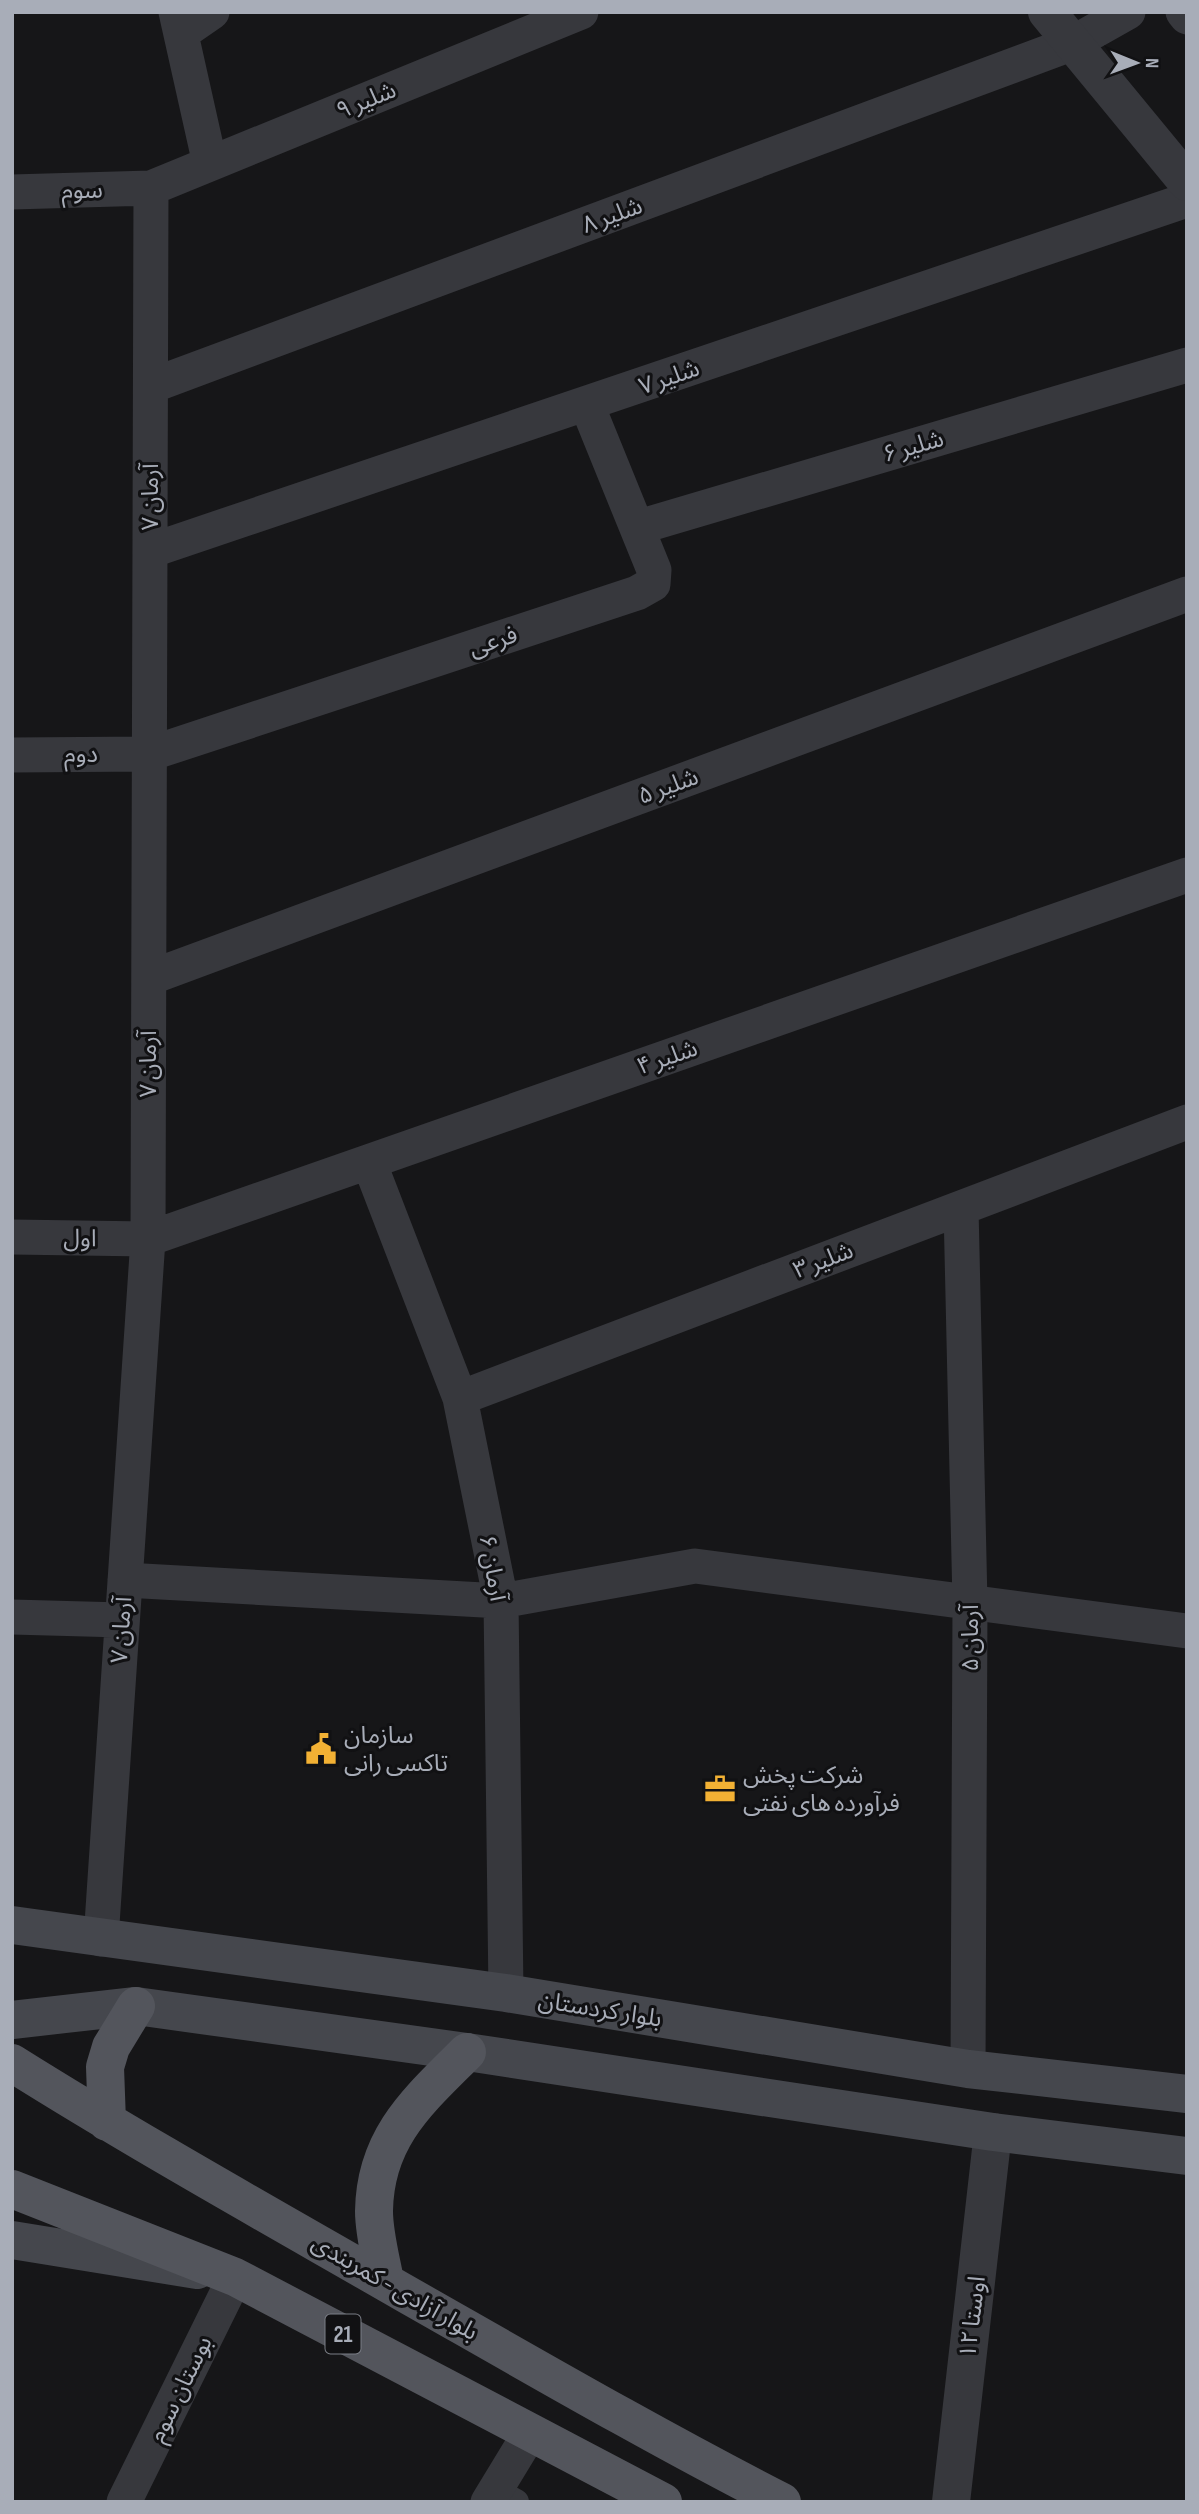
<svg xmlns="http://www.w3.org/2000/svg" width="1199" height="2514" font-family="'Sofia Sans Condensed','Noto Sans Arabic',sans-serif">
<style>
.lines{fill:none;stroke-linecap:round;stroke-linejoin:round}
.pedestrian{stroke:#37383d;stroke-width:26}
.minor{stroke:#37383d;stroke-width:35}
.tertiary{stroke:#37383d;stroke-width:38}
.secondary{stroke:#45474d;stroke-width:38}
.primary{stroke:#53555c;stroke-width:38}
.labels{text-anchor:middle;stroke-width:6;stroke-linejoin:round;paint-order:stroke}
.shield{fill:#111113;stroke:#7b7e86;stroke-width:2}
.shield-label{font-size:23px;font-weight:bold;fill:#a8adb8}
.street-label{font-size:24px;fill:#a8adb8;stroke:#111113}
.poi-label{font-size:24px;fill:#a8adb8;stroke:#111113;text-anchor:start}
</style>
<rect width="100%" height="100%" fill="#161618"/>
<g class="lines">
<path class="pedestrian" d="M494,2490l22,12"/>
<path class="minor" d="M176,12l34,152
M1183,12l4,5
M183,32l29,-20
M12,192l139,-4 430,-176
M151,386l922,-343 55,-31
M639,527l548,-162
M150,551l1037,-351
M12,755l137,-1 488,-161 16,-9 1,-14 -67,-165
M149,978l1038,-384
M369,1162l91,236 41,203 5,392
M961,1208l9,395 -2,466
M12,1237l136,2 1039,-364
M460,1398l727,-276
M125,1580l376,21 194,-35 492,65
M12,1617l110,3
M101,1939l47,-700 3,-1051
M124,2502l111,-225
M488,2502l42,-69"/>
<path class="tertiary" d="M1047,12l140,170
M951,2502l42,-370"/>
<path class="secondary" d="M12,1925l494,68 462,76 219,25
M12,2020l124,-14 331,46 526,80 194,24
M12,2240l185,30"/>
<path class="primary" d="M12,2063c129,81 262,155 394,231 125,71 249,143 376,208
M107,2122l-2,-55 6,-20 25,-41
M12,2189l223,88 428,225
M385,2281c-4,-22 -11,-47 -11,-70 1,-74 45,-111 93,-159"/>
</g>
<defs>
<symbol id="civic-bare" viewBox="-9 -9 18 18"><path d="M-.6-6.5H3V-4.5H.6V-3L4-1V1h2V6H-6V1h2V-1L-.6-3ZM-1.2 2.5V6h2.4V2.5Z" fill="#f2b134" stroke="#111113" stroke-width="2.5" paint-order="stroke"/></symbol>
<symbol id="office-bare" viewBox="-9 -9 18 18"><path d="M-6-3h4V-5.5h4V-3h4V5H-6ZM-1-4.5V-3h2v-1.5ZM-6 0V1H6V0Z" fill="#f2b134" stroke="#111113" stroke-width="2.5" paint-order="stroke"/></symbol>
</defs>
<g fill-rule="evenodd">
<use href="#civic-bare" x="299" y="1727" width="44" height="44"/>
<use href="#office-bare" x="698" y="1767" width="44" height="44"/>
</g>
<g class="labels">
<rect class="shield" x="325.5" y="2314.5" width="35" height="39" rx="5"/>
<g class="shield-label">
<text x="343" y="2342">21</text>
</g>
<g class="street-label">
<text transform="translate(366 100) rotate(-22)" y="8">شلیر ۹</text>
<text transform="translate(82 190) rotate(-2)" y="8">سوم</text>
<text transform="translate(612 215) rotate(-20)" y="8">شلیر ۸</text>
<text transform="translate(669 377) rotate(-19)" y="8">شلیر ۷</text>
<text transform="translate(913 446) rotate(-16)" y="8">شلیر ۶</text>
<text transform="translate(150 497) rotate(-90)" y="8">آرمان ۷</text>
<text transform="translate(493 641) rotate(-18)" y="8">فرعی</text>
<text x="81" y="762">دوم</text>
<text transform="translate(668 786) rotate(-20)" y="8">شلیر ۵</text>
<text transform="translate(667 1057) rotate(-19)" y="8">شلیر ۴</text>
<text transform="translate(148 1064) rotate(-90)" y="8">آرمان ۷</text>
<text transform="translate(80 1238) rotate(1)" y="8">اول</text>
<text transform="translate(823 1260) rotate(-21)" y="8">شلیر ۳</text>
<text transform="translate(493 1568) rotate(80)" y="8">آرمان ۶</text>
<text transform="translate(121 1630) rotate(-86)" y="8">آرمان ۷</text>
<text transform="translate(970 1638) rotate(-90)" y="8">آرمان ۵</text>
<text transform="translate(600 2009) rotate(9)" y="8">بلوار کردستان</text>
<text transform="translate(395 2287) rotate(30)" y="8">بلوار آزادی - کمربندی</text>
<text transform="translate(972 2317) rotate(-83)" y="8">اوستا ۱۲</text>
<text transform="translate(180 2389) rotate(-64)" y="8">بوستان سوم</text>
</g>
<g class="poi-label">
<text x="344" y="1743">سازمان<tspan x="344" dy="28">تاکسی رانی</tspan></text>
<text x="743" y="1783">شرکت پخش<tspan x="743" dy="28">فرآورده های نفتی</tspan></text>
</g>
</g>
<rect width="1199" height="2514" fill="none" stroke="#a8adb8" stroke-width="28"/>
<g transform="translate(1136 63) rotate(91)" stroke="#111113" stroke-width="5" paint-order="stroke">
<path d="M0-5L12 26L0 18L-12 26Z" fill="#a8adb8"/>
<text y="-10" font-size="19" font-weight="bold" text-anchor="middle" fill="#a8adb8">N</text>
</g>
</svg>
